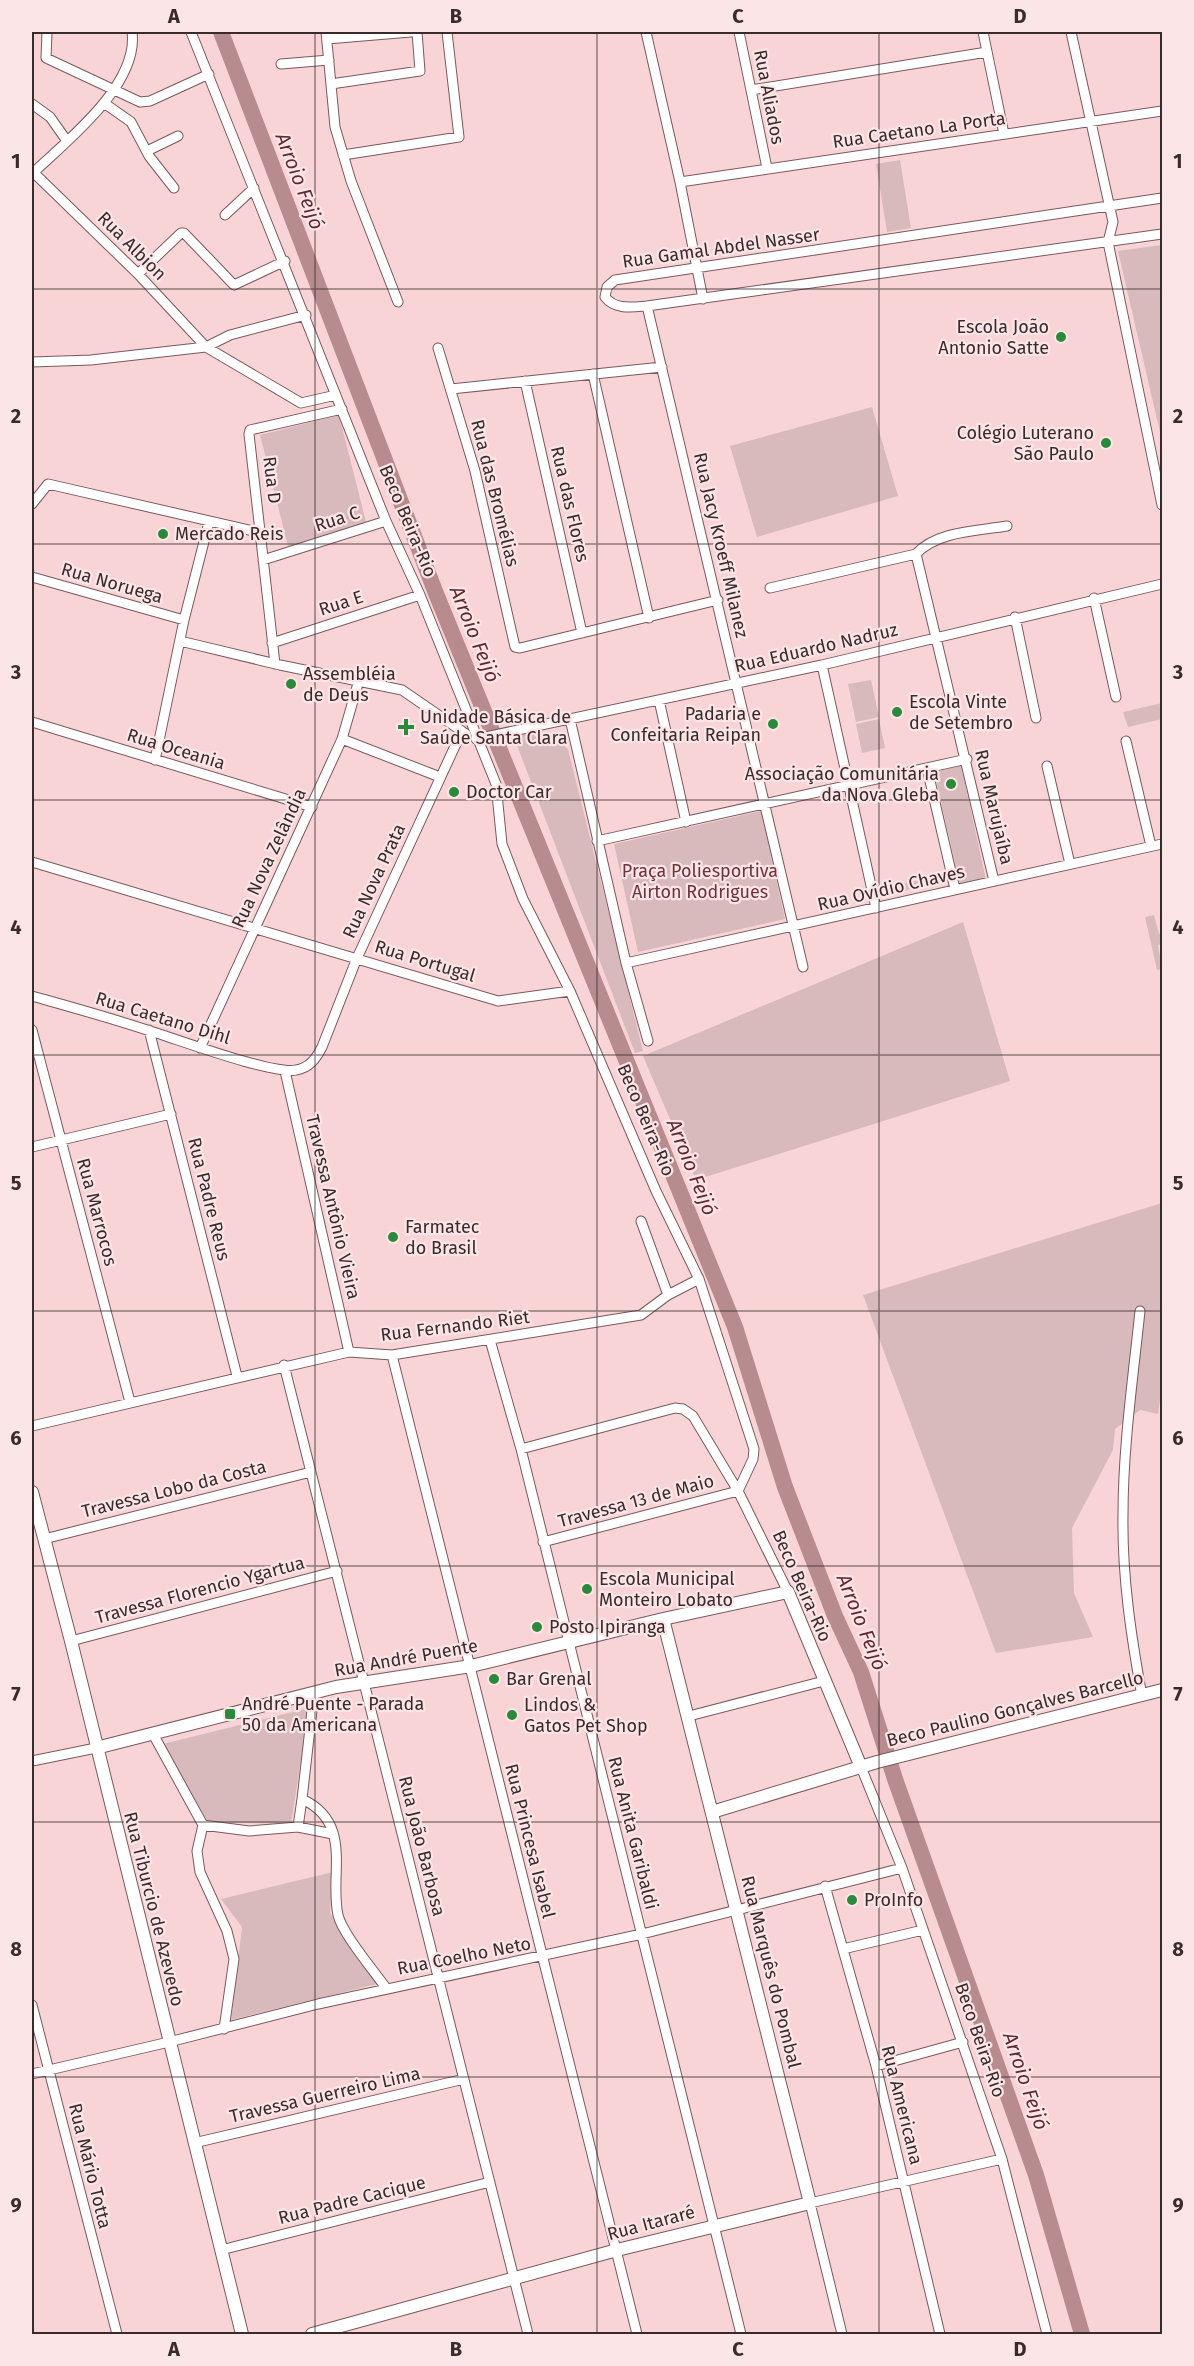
<svg xmlns="http://www.w3.org/2000/svg" width="1194" height="2366" font-family="'Fira Sans',sans-serif">
<style>
.green{fill:#d8babc}
.lines{fill:none;stroke-linecap:round;stroke-linejoin:round}
.river{stroke:#b88c8f;stroke-width:16}
.minor-casing{stroke:#79595c;stroke-width:11}
.major-casing{stroke:#79595c;stroke-width:14}
.minor{stroke:#fff;stroke-width:9}
.major{stroke:#fff;stroke-width:12}
.grid{fill:none;stroke:#392b2c;stroke-width:1.5;stroke-opacity:0.55}
.poi-dot{fill:#2c893b;stroke:#fce5e6;stroke-width:2}
.labels{text-anchor:middle;stroke-width:4.5;stroke-linejoin:round;paint-order:stroke}
.street-label{font-size:18px;fill:#392b2c;stroke:#fce5e6}
.poi-label{font-size:18px;fill:#392b2c;stroke:#fce5e6;text-anchor:start}
.park-label{font-size:18px;fill:#6e333b;stroke:#fce5e6}
.water-label{font-size:20px;font-style:italic;fill:#612830;stroke:#fce5e6}
.neatline{fill:none;stroke:#392b2c;stroke-width:2}
.grid-label{font-size:20px;text-anchor:middle;font-weight:bold;fill:#392b2c}
</style>
<rect width="100%" height="100%" fill="#f9d4d6"/>
<path class="green" d="M900,160l11,68 -24,4 -11,-68z
M1162,245v196l-44,-190z
M872,407l26,89 -141,41 -27,-91z
M339,415l28,111 -79,20 -28,-111z
M871,680l8,37 -23,5 -8,-38z
M1162,703v16l-34,8 -5,-15z
M879,719l6,29 -23,5 -6,-29z
M546,732l22,17 75,302 -8,2 -122,-318z
M961,765l25,115 -26,5 -26,-114z
M761,811l24,108 -147,33 -24,-108z
M931,878l1,6 -43,10 -2,-7z
M1154,915l5,19 3,-1v11l-4,1 4,24 -5,1 -12,-53z
M963,922l47,159 -314,99 -53,-124z
M1162,1203v182l-4,29 -18,-4 -25,19 -2,21 -41,78 2,65 19,44 -97,16 -133,-358z
M309,1708l-18,116 -83,-2 -45,-78z
M333,1872l-3,41 47,71 -146,36 11,-93 -21,-28z"/>
<g class="lines">
<path class="river" d="M221,32l214,559 300,736 50,160 50,129 26,56 34,107 141,396 46,159"/>
<defs>
<path id="minor" d="M47,32l-1,26 94,44 10,-1 59,-27
M191,32l195,489 34,74 76,189 6,60 21,55 47,92 86,200 43,88 55,170 -1,10 -15,32
M326,32l9,95 16,54 47,121
M646,32l34,150 23,117
M739,32l28,136
M983,32l21,102
M1071,32l42,190 -5,20
M327,39l84,-7
M281,64l48,-4
M331,84l89,-13 -3,-39
M751,90l236,-38
M104,103l27,19 18,34 25,32
M32,104l18,13 17,24
M147,151l31,-15
M343,155l116,-18 -12,-105
M32,171l106,103 68,73 95,56 35,-8
M34,172c35,-33 105,-88 98,-140
M680,182l482,-71
M1162,198l-547,82 -8,7 -2,10c10,13 27,10 42,9l515,-72
M225,215l29,-27
M1108,242l54,263
M138,274l43,-41h3l50,52 51,-24
M647,306l156,661
M438,348l37,123 40,176 5,1 198,-48
M32,362l59,-2 115,-13 24,-12 76,-20
M593,374l56,244
M525,381l57,252
M451,389l211,-22
M32,504l16,-20 214,49
M916,554l78,327
M263,560l123,-39
M32,577l152,43
M770,588l146,-34c21,-23 61,-23 91,-28
M1094,598l22,99
M1015,617l21,101
M180,641l100,24 122,25 64,44
M272,643l148,-48
M275,664l-26,-230 1,-4 92,-21
M822,665l54,243
M659,700l27,122
M570,719l56,244 22,78
M32,722l280,85
M342,739l98,38
M476,739l346,-74 340,-81
M1126,741l25,105
M155,760l29,-140 25,-98
M1047,766l23,98
M927,768l28,121
M597,841l370,-82
M32,862l466,139 72,-10
M626,963l536,-119
M32,996c39,11 79,22 118,35 27,8 123,44 146,39 13,-2 20,-11 26,-23l35,-89 105,-227
M32,1030l98,372
M149,1030l88,346
M200,1048l142,-309 17,-59
M285,1071l64,281
M32,1147l139,-33
M641,1221l27,74
M1140,1311c-7,67 -17,136 -17,204 -1,60 8,121 19,181
M490,1340l31,109 220,885
M392,1355l245,979
M284,1365l244,969
M32,1426l317,-74 43,3 249,-40 27,-20 31,-16
M521,1449l154,-41 8,1 10,7 45,75 50,101
M44,1539l267,-67
M543,1542l195,-51
M71,1641l266,-70
M314,1693l-12,106c52,24 27,76 36,116 4,18 36,56 48,73
M689,1716l135,-35
M153,1734l50,91 -6,26 3,21 27,59 7,28 -10,70
M32,1761l64,-13
M861,1767l41,101 100,291 45,175
M203,1825l46,6 49,-4 35,7
M298,1827l4,-28
M825,1886l51,180 64,268
M843,1949l80,-19
M32,2005l85,329
M876,2066l87,-24
M32,2074l137,-32 149,-38 324,-70 260,-66
M194,2143l270,-64
M221,2250l269,-68
M842,2334l-32,-131 192,-44"/>
<path id="major" d="M32,1492l39,149 171,693
M96,1748l240,-61 135,-21 192,-47 125,-27 73,175
M712,1812l165,-50 285,-72
M312,2334l305,-84 193,-47 -147,-584"/>
</defs>
<use href="#minor" class="minor-casing"/>
<use href="#major" class="major-casing"/>
<use href="#minor" class="minor"/>
<use href="#major" class="major"/>
</g>
<path class="grid" d="M315,32v2302M597,32v2302M879,32v2302M32,289h1130M32,544h1130M32,800h1130M32,1055h1130M32,1311h1130M32,1566h1130M32,1822h1130M32,2077h1130"/>
<g class="poi-dot">
<circle cx="1061" cy="337" r="6"/>
<circle cx="1106" cy="443" r="6"/>
<circle cx="163" cy="534" r="6"/>
<circle cx="291" cy="684" r="6"/>
<circle cx="897" cy="712" r="6"/>
<circle cx="773" cy="724" r="6"/>
<path d="M403 718h6v6h6v6h-6v6h-6v-6h-6v-6h6z"/>
<circle cx="951" cy="784" r="6"/>
<circle cx="454" cy="792" r="6"/>
<circle cx="393" cy="1237" r="6"/>
<circle cx="587" cy="1589" r="6"/>
<circle cx="537" cy="1627" r="6"/>
<circle cx="494" cy="1679" r="6"/>
<rect x="224" y="1708" width="12" height="12" rx="3"/>
<circle cx="512" cy="1715" r="6"/>
<circle cx="852" cy="1900" r="6"/>
</g>
<g class="labels">
<g class="street-label">
<text transform="translate(769 97) rotate(79)" y="6">Rua Aliados</text>
<text transform="translate(919 130) rotate(-8)" y="6">Rua Caetano La Porta</text>
<text transform="translate(132 246) rotate(45)" y="6">Rua Albion</text>
<text transform="translate(721 248) rotate(-8)" y="6">Rua Gamal Abdel Nasser</text>
<text transform="translate(272 480) rotate(83)" y="6">Rua D</text>
<text transform="translate(495 493) rotate(76)" y="6">Rua das Bromélias</text>
<text transform="translate(570 504) rotate(77)" y="6">Rua das Flores</text>
<text transform="translate(337 519) rotate(-18)" y="6">Rua C</text>
<text transform="translate(408 521) rotate(67)" y="6">Beco Beira-Rio</text>
<text transform="translate(721 545) rotate(77)" y="6">Rua Jacy Kroeff Milanez</text>
<text transform="translate(112 583) rotate(16)" y="6">Rua Noruega</text>
<text transform="translate(341 603) rotate(-18)" y="6">Rua E</text>
<text transform="translate(816 648) rotate(-13)" y="6">Rua Eduardo Nadruz</text>
<text transform="translate(176 749) rotate(17)" y="6">Rua Oceania</text>
<text transform="translate(994 807) rotate(77)" y="6">Rua Marujaíba</text>
<text transform="translate(269 858) rotate(-65)" y="6">Rua Nova Zelândia</text>
<text transform="translate(374 881) rotate(-65)" y="6">Rua Nova Prata</text>
<text transform="translate(891 888) rotate(-13)" y="6">Rua Ovídio Chaves</text>
<text transform="translate(425 961) rotate(17)" y="6">Rua Portugal</text>
<text transform="translate(163 1018) rotate(17)" y="6">Rua Caetano Dihl</text>
<text transform="translate(646 1120) rotate(67)" y="6">Beco Beira-Rio</text>
<text transform="translate(209 1199) rotate(76)" y="6">Rua Padre Reus</text>
<text transform="translate(333 1207) rotate(77)" y="6">Travessa Antônio Vieira</text>
<text transform="translate(97 1212) rotate(75)" y="6">Rua Marrocos</text>
<text transform="translate(455 1326) rotate(-7)" y="6">Rua Fernando Riet</text>
<text transform="translate(174 1489) rotate(-14)" y="6">Travessa Lobo da Costa</text>
<text transform="translate(636 1501) rotate(-15)" y="6">Travessa 13 de Maio</text>
<text transform="translate(802 1586) rotate(66)" y="6">Beco Beira-Rio</text>
<text transform="translate(200 1590) rotate(-15)" y="6">Travessa Florencio Ygartua</text>
<text transform="translate(406 1658) rotate(-10)" y="6">Rua André Puente</text>
<text transform="translate(1015 1709) rotate(-14)" y="6">Beco Paulino Gonçalves Barcello</text>
<text transform="translate(633 1833) rotate(76)" y="6">Rua Anita Garibaldi</text>
<text transform="translate(530 1841) rotate(76)" y="6">Rua Princesa Isabel</text>
<text transform="translate(422 1846) rotate(76)" y="6">Rua João Barbosa</text>
<text transform="translate(154 1909) rotate(76)" y="6">Rua Tiburcio de Azevedo</text>
<text transform="translate(464 1956) rotate(-11)" y="6">Rua Coelho Neto</text>
<text transform="translate(771 1972) rotate(76)" y="6">Rua Marquês do Pombal</text>
<text transform="translate(980 2040) rotate(71)" y="6">Beco Beira-Rio</text>
<text transform="translate(325 2095) rotate(-13)" y="6">Travessa Guerreiro Lima</text>
<text transform="translate(902 2105) rotate(76)" y="6">Rua Americana</text>
<text transform="translate(90 2166) rotate(76)" y="6">Rua Mário Totta</text>
<text transform="translate(352 2200) rotate(-14)" y="6">Rua Padre Cacique</text>
<text transform="translate(651 2223) rotate(-15)" y="6">Rua Itararé</text>
</g>
<g class="poi-label">
<text x="1049" y="333" text-anchor="end">Escola João<tspan x="1049" dy="21">Antonio Satte</tspan></text>
<text x="1094" y="439" text-anchor="end">Colégio Luterano<tspan x="1094" dy="21">São Paulo</tspan></text>
<text x="175" y="540">Mercado Reis</text>
<text x="303" y="680">Assembléia<tspan x="303" dy="21">de Deus</tspan></text>
<text x="909" y="708">Escola Vinte<tspan x="909" dy="21">de Setembro</tspan></text>
<text x="761" y="720" text-anchor="end">Padaria e<tspan x="761" dy="21">Confeitaria Reipan</tspan></text>
<text x="420" y="723">Unidade Básica de<tspan x="420" dy="21">Saúde Santa Clara</tspan></text>
<text x="939" y="780" text-anchor="end">Associação Comunitária<tspan x="939" dy="21">da Nova Gleba</tspan></text>
<text x="466" y="798">Doctor Car</text>
<text x="405" y="1233">Farmatec<tspan x="405" dy="21">do Brasil</tspan></text>
<text x="599" y="1585">Escola Municipal<tspan x="599" dy="21">Monteiro Lobato</tspan></text>
<text x="549" y="1633">Posto Ipiranga</text>
<text x="506" y="1685">Bar Grenal</text>
<text x="242" y="1710">André Puente - Parada<tspan x="242" dy="21">50 da Americana</tspan></text>
<text x="524" y="1711">Lindos &amp;<tspan x="524" dy="21">Gatos Pet Shop</tspan></text>
<text x="864" y="1906">ProInfo</text>
</g>
<g class="park-label">
<text x="700" y="877">Praça Poliesportiva<tspan x="700" dy="21">Airton Rodrigues</tspan></text>
</g>
<g class="water-label">
<text transform="translate(300 181) rotate(69)" y="7">Arroio Feijó</text>
<text transform="translate(475 634) rotate(68)" y="7">Arroio Feijó</text>
<text transform="translate(692 1167) rotate(68)" y="7">Arroio Feijó</text>
<text transform="translate(862 1622) rotate(68)" y="7">Arroio Feijó</text>
<text transform="translate(1026 2081) rotate(71)" y="7">Arroio Feijó</text>
</g>
</g>
<rect width="1194" height="2366" fill="none" stroke="#fce5e6" stroke-width="66"/>
<rect x="33" y="33" width="1128" height="2300" class="neatline"/>
<g class="grid-label">
<text x="174" y="23">A</text>
<text x="456" y="23">B</text>
<text x="738" y="23">C</text>
<text x="1020" y="23">D</text>
<text x="16" y="168">1</text>
<text x="1178" y="168">1</text>
<text x="16" y="423">2</text>
<text x="1178" y="423">2</text>
<text x="16" y="679">3</text>
<text x="1178" y="679">3</text>
<text x="16" y="934">4</text>
<text x="1178" y="934">4</text>
<text x="16" y="1190">5</text>
<text x="1178" y="1190">5</text>
<text x="16" y="1445">6</text>
<text x="1178" y="1445">6</text>
<text x="16" y="1701">7</text>
<text x="1178" y="1701">7</text>
<text x="16" y="1956">8</text>
<text x="1178" y="1956">8</text>
<text x="16" y="2212">9</text>
<text x="1178" y="2212">9</text>
<text x="174" y="2356">A</text>
<text x="456" y="2356">B</text>
<text x="738" y="2356">C</text>
<text x="1020" y="2356">D</text>
</g>
</svg>
